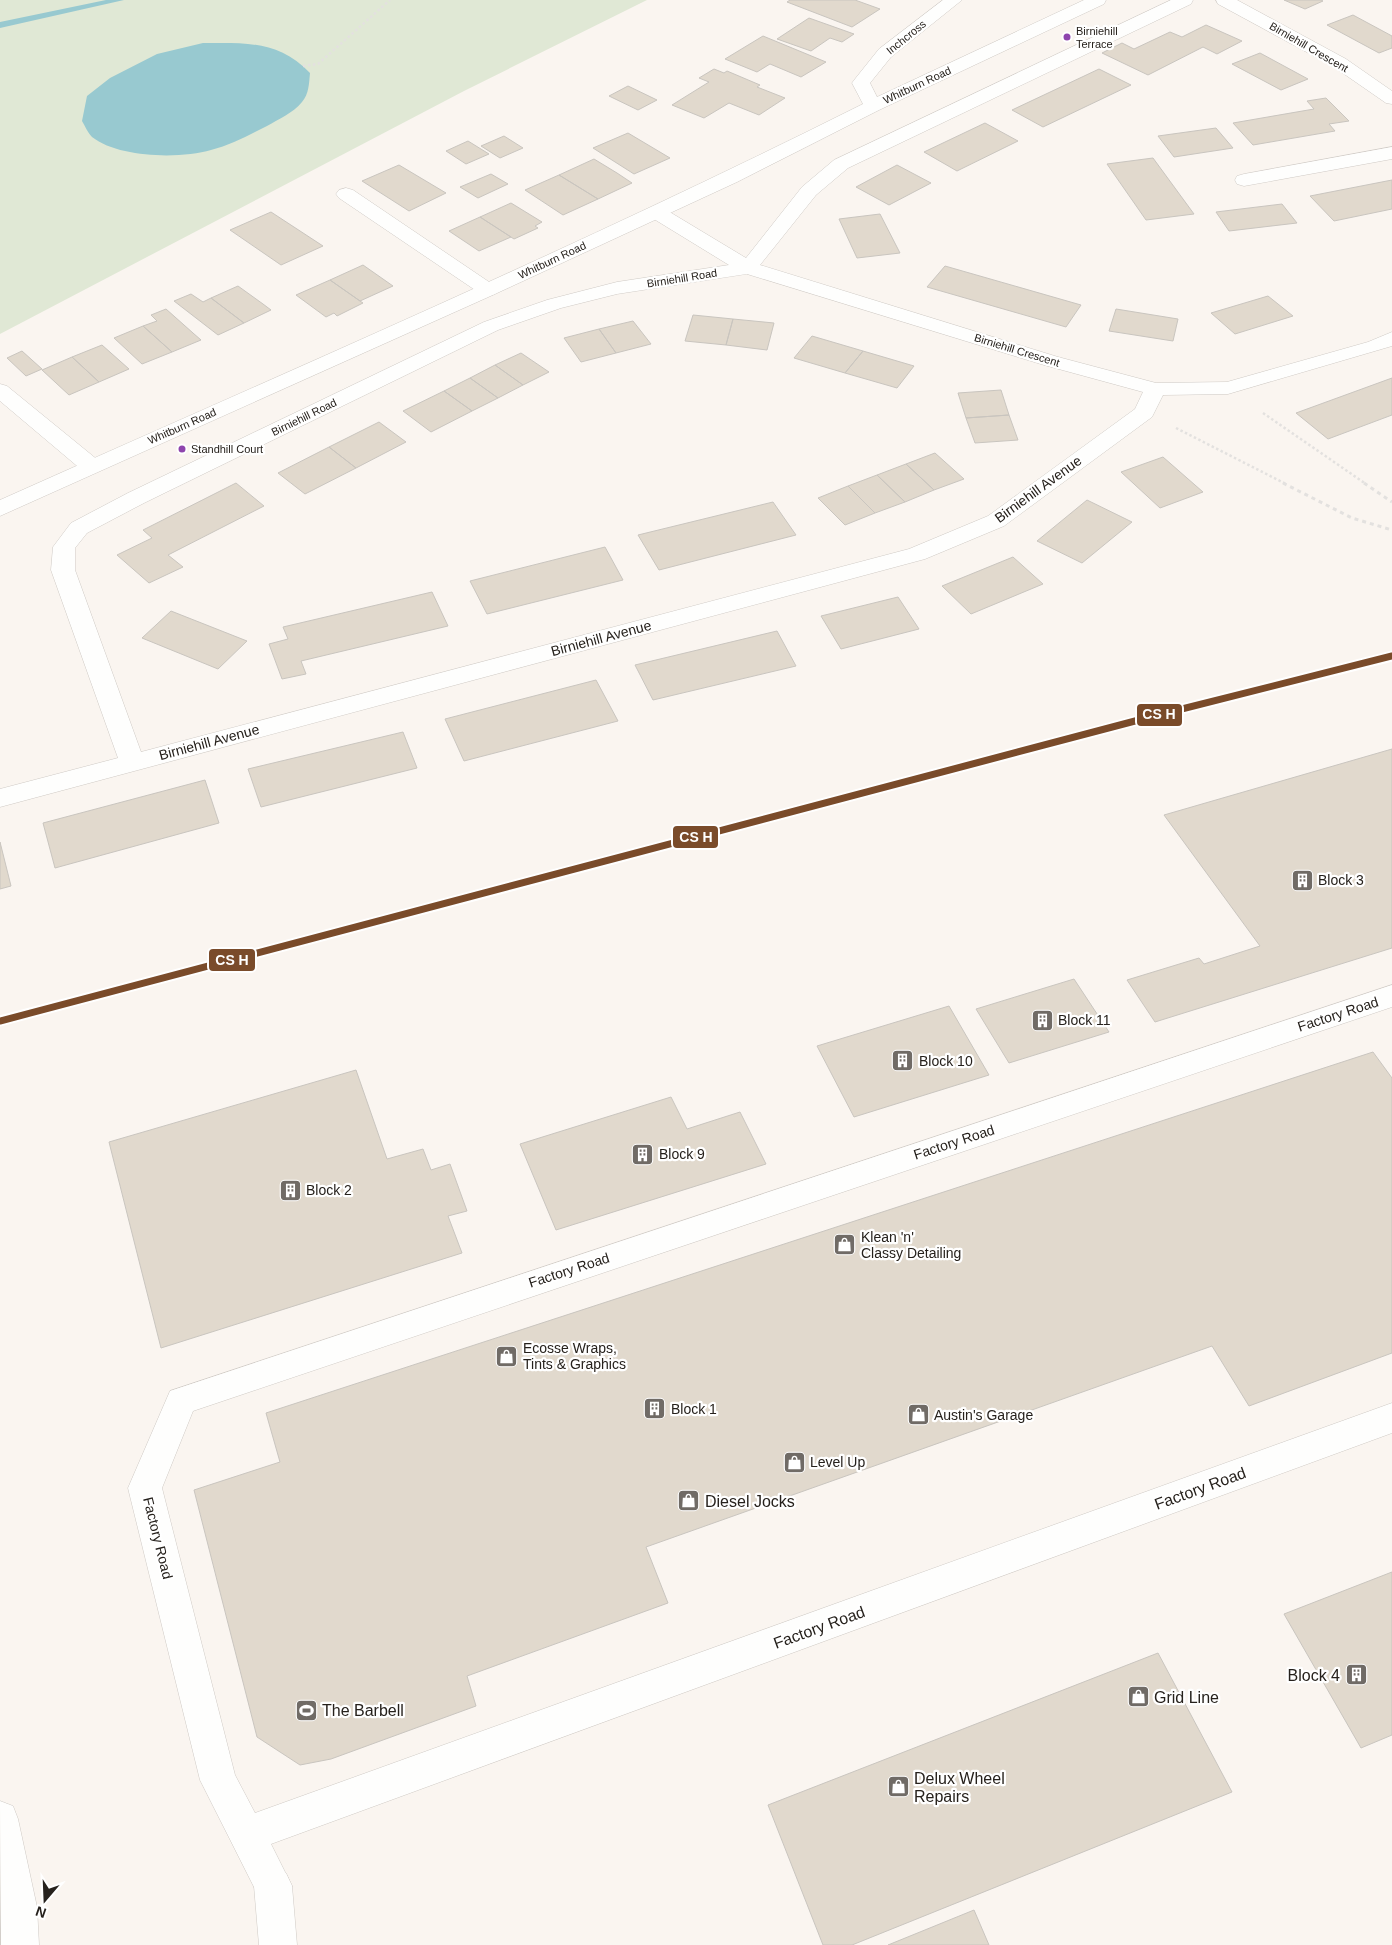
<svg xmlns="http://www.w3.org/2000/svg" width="1392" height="1945" font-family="Helvetica,sans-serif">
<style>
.green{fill:#e0e8d5}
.water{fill:#98c9d0}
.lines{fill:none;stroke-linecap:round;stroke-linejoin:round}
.stream{fill:#98c9d0;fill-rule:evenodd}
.building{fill:#e1d9cd;stroke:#c9c5bf}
.lane-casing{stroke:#cfcac5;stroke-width:1}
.street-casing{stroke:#cfcac5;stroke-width:1}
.secondary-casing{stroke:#cfcac5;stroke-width:1}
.path-far1{stroke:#e3e1df;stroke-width:2.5;stroke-dasharray:2.5 2.5;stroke-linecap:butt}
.path{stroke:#e3e1df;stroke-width:3;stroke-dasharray:4 4;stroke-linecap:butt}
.lane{fill:#fefefd;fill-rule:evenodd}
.street{fill:#fefefd;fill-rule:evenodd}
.secondary{fill:#fefefd;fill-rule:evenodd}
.rail-1-casing{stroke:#fff;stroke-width:11}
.rail-1{stroke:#7a4b2a;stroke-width:7}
.bus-dot{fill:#8e44ad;stroke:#fff;stroke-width:2}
.labels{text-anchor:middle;stroke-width:4.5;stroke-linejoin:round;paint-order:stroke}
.far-bus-label{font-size:11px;fill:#26211c;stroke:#fff;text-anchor:start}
.far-street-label{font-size:11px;fill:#26211c;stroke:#fff}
.street-label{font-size:14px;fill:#26211c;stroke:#fff}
.poi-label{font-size:14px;fill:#26211c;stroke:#fff;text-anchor:start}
.near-street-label{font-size:16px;fill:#26211c;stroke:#fff}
.near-poi-label{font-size:16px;fill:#26211c;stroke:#fff;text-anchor:start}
.line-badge{stroke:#fff;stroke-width:2}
.badge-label{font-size:14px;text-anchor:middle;font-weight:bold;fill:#fff}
</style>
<rect width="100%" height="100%" fill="#faf5f0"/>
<path class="green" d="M0,0h647l-183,91 -464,243z"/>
<path class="water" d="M203,43c42,0 75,-3 107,30 -1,10 -1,21 -8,29 -9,11 -23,17 -35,24 -18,9 -36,19 -56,24 -31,9 -92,8 -119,-13 -4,-4 -7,-11 -10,-16l5,-25 23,-18 47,-24z"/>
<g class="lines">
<path class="stream" d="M106,0h18l-124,28v-6z"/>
</g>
<path class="building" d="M790,0h65l25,9 -28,18 -65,-25z
M1284,0h37l2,1 -18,8z
M1353,15l39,21v12l-13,5 -52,-28z
M809,18l45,16 -12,8 -12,-4 -19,13 -34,-12z
M1206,25l36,16 -25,13 -14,-7 -55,28 -46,-22 20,-10 12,6 36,-17 12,5z
M763,36l63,26 -25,15 -31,-13 -13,8 -32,-13z
M1260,53l48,26 -27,11 -49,-26z
M714,69l10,4 3,-2 33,14 -3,2 28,11 -26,17 -30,-12 -25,15 -32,-13 37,-23 -10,-4z
M1099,69l32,16 -88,42 -31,-17z
M628,86l29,14 -19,10 -29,-14z
M1326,98l23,23 -20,3 6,7 -82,14 -20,-22 81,-14 -7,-8z
M985,123l33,18 -61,30 -33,-19z
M1216,128l17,20 -59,9 -16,-21z
M628,133l42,25 -36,16 -41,-26z
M504,136l19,12 -23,10 -19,-12z
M468,141l21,13 -23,10 -20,-13z
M1153,158l41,56 -48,6 -39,-56z
M594,159l23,14 15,10 -34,16 -39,-24z
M399,165l47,28 -37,18 -47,-30z
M897,165l34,18 -42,22 -33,-18z
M491,174l17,10 -30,14 -18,-11z
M559,175l39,24 -35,16 -38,-25z
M1392,180v29l-58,12 -24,-25z
M511,203l31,19 -7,4 3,2 -24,11 -34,-22z
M1282,204l15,19 -68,8 -13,-19z
M271,212l52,34 -42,19 -51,-35z
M880,214l20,39 -43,5 -18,-39z
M480,217l31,20 -32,14 -30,-20z
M363,265l30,21 -33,15 -30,-21z
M945,266l136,39 -15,22 -139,-40z
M330,280l30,21 3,2 -26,13 -3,-3 -8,4 -30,-22z
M238,286l25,18 8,6 -27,13 -33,-25z
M191,294l12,8 8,-4 33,25 -26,12 -44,-34z
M1268,296l25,20 -58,18 -24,-21z
M166,309l27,24 8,7 -29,12 -29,-26 14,-5 -6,-6z
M1116,309l62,10 -5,22 -64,-10z
M693,315l40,4 -7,26 -41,-4z
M733,319l41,4 -7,27 -41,-5z
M633,321l18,23 -35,9 -17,-24z
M143,326l29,26 -30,12 -28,-26z
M599,329l17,24 -35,9 -17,-24z
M812,336l51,15 -18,22 -51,-15z
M102,345l27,24 -30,13 -27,-25z
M22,351l20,18 -16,7 -19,-18z
M863,351l51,15 -17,22 -52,-15z
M521,353l28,19 -26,13 -28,-20z
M72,357l27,25 -30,13 -27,-25z
M495,365l28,20 -25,13 -28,-20z
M470,378l28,20 -26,13 -28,-20z
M1392,378v37l-64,24 -32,-26z
M1001,390l8,25 -43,3 -8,-25z
M444,391l28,20 -41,21 -28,-21z
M1009,415l9,25 -43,3 -9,-25z
M379,422l27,20 -50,26 -27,-21z
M329,447l27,21 -51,26 -27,-21z
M935,453l29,26 -30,11 -28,-26z
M1163,457l40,35 -43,16 -39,-36z
M906,464l28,26 -29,12 -28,-27z
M877,475l28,27 -30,11 -27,-27z
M236,483l28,23 -96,49 15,12 -34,16 -32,-28 35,-17 -9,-8z
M848,486l27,27 -30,12 -27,-27z
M1087,500l45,22 -50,41 -45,-22z
M773,502l23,33 -137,35 -21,-35z
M605,547l18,33 -136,34 -17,-33z
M1013,557l30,27 -72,30 -29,-28z
M432,592l16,34 -147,35 5,13 -24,5 -13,-35 19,-5 -5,-12z
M898,597l21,32 -78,20 -20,-33z
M171,611l76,30 -29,28 -76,-31z
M777,631l19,35 -143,34 -18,-35z
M596,680l22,41 -154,40 -19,-42z
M403,732l14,36 -156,39 -13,-38z
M1392,749v199l-237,74 -28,-42 72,-22 5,6 56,-18 -96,-131z
M205,780l14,43 -164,45 -12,-45z
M0,842l11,44 -11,3z
M1074,979l35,53 -100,31 -33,-54z
M949,1006l40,69 -135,42 -37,-71z
M1373,1052l19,26v275l-143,53 -37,-60 -566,201 22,56 -201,73 9,30 -145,53 -31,6 -43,-28 -63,-247 86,-28 -14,-49z
M356,1070l31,89 36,-10 8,21 19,-6 17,47 -19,5 14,37 -301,95 -52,-206z
M671,1097l16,32 53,-17 26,52 -210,66 -36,-86z
M1392,1572v163l-31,13 -77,-134z
M1158,1653l74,139 -380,153h-29l-55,-140z
M974,1910l15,35h-101z"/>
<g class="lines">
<defs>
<path id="lane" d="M0,384l7,2 92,75 3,5 -3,5 -8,2 -8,-2 -83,-70z
M1392,985v22l-1199,404 -31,77 73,287 20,38 1137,-410v30l-1121,411 21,42 -6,13 -13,6 -13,-6 -60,-119 -72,-292 42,-97z
M0,1801l13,5 5,13 19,88 2,38h-38z"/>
<path id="street" d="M1171,0h22l-2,4 -343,164 -32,27 -56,70 298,92 98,26 71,-1 141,-40 24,-10v14l-164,48 -65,1 -11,22 -148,109 -79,33 -925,248v-18l118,-31 -67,-188 2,-23 18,-24 57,-30 356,-171 63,-22 70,-18 112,-17 -80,-49 -3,-4 3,-4h14l83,50 56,-71 32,-27zM747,274l297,91 99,27 -8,17 -147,107 -79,33 -768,203 -66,-182v-22l12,-15 57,-30 354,-173 63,-22 56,-14z
M1216,0h21l109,59 46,32v13l-6,-1 -52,-36 -116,-63z
M1392,147v12l-148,27 -7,-2 -2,-4 2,-4 7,-2z
M346,188l7,2 142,96 3,4 -3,4 -7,2 -7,-2 -142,-96 -3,-4 3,-4z
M273,1867l13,6 6,13 5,59h-38l-5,-59 6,-13z"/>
<path id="secondary" d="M943,0h19l-71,57 -21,26 7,14 207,-97h22l-2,4 -225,106 -142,72 -242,112 -495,222v-16c289,-129 580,-254 863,-396l-11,-21 3,-4 24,-30z"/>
</defs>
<use href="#lane" class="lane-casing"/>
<use href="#street" class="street-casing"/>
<use href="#secondary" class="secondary-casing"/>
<path class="path-far1" d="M303,66l15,-2 72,-64
M1263,413l103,71
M1176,428l110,56"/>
<path class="path" d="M1283,483l69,35 40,12
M1364,483l28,19"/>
<use href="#lane" class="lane"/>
<use href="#street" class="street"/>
<use href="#secondary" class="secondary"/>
<defs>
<path id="rail-1" d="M0,1021l1154,-305 238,-60"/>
</defs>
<use href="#rail-1" class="rail-1-casing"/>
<use href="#rail-1" class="rail-1"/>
</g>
<defs>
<symbol id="building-square" viewBox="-11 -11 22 22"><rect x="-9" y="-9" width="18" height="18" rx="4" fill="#706b66" stroke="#fff"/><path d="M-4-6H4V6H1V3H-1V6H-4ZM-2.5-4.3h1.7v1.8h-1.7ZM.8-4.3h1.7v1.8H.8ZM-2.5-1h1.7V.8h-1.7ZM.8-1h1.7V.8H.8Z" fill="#fff"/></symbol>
<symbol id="shop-square" viewBox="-11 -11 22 22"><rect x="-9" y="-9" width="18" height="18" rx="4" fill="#706b66" stroke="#fff"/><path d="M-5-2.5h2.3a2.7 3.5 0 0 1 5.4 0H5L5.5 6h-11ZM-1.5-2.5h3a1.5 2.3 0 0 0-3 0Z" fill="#fff"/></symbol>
<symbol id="stadium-square" viewBox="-11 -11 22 22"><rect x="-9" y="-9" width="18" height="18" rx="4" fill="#706b66" stroke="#fff"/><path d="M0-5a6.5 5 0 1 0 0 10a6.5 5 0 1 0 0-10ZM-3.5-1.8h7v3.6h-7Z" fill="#fff"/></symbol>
</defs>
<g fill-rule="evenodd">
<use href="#building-square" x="1290" y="868" width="25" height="25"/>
<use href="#building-square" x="1030" y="1008" width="25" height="25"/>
<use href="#building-square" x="890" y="1048" width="25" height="25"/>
<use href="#building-square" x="630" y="1142" width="25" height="25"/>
<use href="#building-square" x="278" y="1178" width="25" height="25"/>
<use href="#shop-square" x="832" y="1232" width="25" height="25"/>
<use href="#shop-square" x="494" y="1344" width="25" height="25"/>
<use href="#building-square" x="642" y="1396" width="25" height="25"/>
<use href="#shop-square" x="906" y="1402" width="25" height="25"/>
<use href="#shop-square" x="782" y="1450" width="25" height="25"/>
<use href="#shop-square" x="676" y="1488" width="25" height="25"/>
<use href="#building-square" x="1344" y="1662" width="25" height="25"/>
<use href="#shop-square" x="1126" y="1684" width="25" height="25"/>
<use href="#stadium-square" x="294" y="1698" width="25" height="25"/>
<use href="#shop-square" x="886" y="1774" width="25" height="25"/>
</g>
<g class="bus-dot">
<circle cx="1067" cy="37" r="4.5"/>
<circle cx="182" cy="449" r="4.5"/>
</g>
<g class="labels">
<g class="far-bus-label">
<text x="1076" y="35">Birniehill<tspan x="1076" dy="13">Terrace</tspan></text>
<text x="191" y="453">Standhill Court</text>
</g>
<g class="far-street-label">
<text transform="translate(906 37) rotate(-39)" y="4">Inchcross</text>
<text transform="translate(1309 47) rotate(30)" y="4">Birniehill Crescent</text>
<text transform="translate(917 85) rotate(-25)" y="4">Whitburn Road</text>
<text transform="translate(552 260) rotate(-25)" y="4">Whitburn Road</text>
<text transform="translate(682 278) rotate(-9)" y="4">Birniehill Road</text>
<text transform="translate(1017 350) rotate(17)" y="4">Birniehill Crescent</text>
<text transform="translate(304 417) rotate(-26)" y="4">Birniehill Road</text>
<text transform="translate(182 426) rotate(-24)" y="4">Whitburn Road</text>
</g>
<g class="street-label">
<text transform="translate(1038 489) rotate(-36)" y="5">Birniehill Avenue</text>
<text transform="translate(601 638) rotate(-15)" y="5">Birniehill Avenue</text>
<text transform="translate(209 742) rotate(-15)" y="5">Birniehill Avenue</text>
<text transform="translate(1338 1014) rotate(-18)" y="5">Factory Road</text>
<text transform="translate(954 1142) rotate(-18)" y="5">Factory Road</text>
<text transform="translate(569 1270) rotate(-18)" y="5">Factory Road</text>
<text transform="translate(158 1538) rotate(76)" y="5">Factory Road</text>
</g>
<g class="poi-label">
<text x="1318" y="885">Block 3</text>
<text x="1058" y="1025">Block 11</text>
<text x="919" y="1066">Block 10</text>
<text x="659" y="1159">Block 9</text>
<text x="306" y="1195">Block 2</text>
<text x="861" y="1242">Klean 'n'<tspan x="861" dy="16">Classy Detailing</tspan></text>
<text x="523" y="1353">Ecosse Wraps,<tspan x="523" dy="16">Tints &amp; Graphics</tspan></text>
<text x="671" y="1414">Block 1</text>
<text x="934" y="1420">Austin's Garage</text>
<text x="810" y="1467">Level Up</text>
</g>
<g class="near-street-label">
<text transform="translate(1200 1488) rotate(-20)" y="6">Factory Road</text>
<text transform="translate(819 1627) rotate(-20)" y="6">Factory Road</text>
</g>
<g class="near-poi-label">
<text x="705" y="1507">Diesel Jocks</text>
<text x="1340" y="1681" text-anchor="end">Block 4</text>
<text x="1154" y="1703">Grid Line</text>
<text x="322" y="1716">The Barbell</text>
<text x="914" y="1784">Delux Wheel<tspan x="914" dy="18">Repairs</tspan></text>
</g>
</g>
<g class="line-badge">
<rect x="1136" y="703" width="47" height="24" rx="5" fill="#7a4b2a"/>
<rect x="672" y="825" width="47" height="24" rx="5" fill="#7a4b2a"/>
<rect x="208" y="948" width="48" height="24" rx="5" fill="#7a4b2a"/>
</g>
<g class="badge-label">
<text x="1159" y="719">CS H</text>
<text x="696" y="842">CS H</text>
<text x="232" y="965">CS H</text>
</g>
<g transform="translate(45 1900) rotate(199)" stroke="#ffffff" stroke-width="4" paint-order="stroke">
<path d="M0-4L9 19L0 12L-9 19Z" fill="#26211c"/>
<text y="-8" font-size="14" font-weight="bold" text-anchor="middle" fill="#26211c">N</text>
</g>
</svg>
